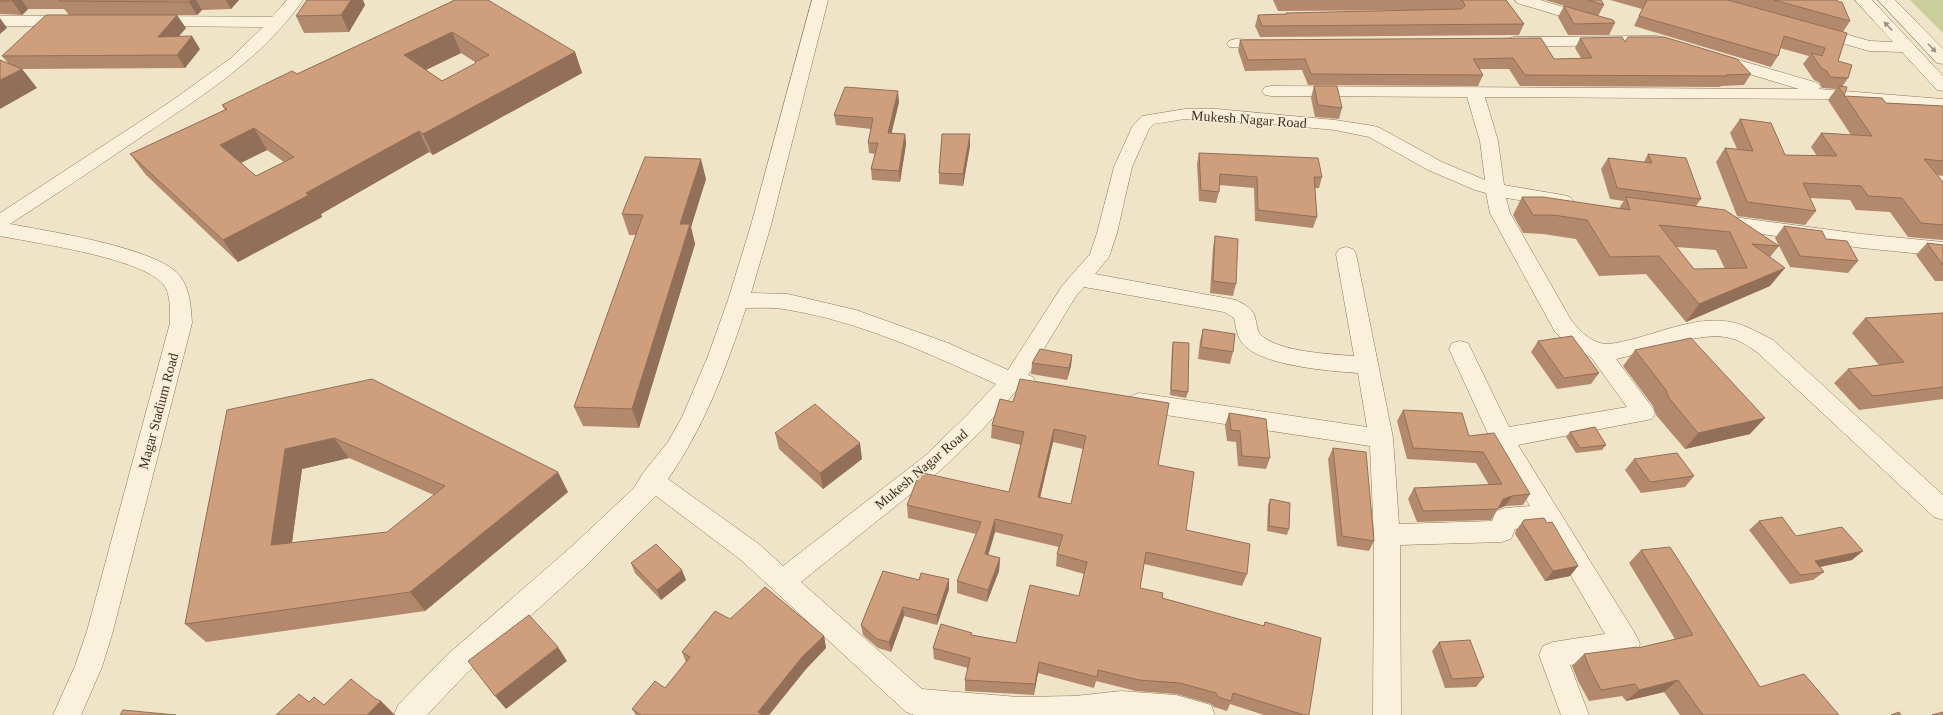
<svg xmlns="http://www.w3.org/2000/svg" width="1943" height="715" font-family="Georgia,serif">
<style>
.green{fill:#c9cf9b}
.lines{fill:none;stroke-linecap:round;stroke-linejoin:round}
.minor-casing{stroke:#8d765c;stroke-width:1}
.minor{fill:#faf1dc;fill-rule:evenodd}
.wall{fill:#b2896c;fill-rule:evenodd}
.shaded-wall{fill:#916f58}
.building{fill:#cf9f7d;stroke:#916f58;fill-rule:evenodd}
.oneway{fill:#9c907e}
.labels{text-anchor:middle;stroke-width:3;stroke-linejoin:round;paint-order:stroke}
.street-label{font-size:14px;fill:#3d2e20;stroke:#f7eed8}
</style>
<rect width="100%" height="100%" fill="#f0e4c8"/>
<path class="green" d="M1910,0h33v33z"/>
<g class="lines">
<defs>
<path id="minor" d="M287,0h16c-40,58 -101,96 -159,135 -44,30 -89,60 -134,89 37,7 149,24 170,52 10,13 11,32 12,47l-79,308 -11,36 -21,48h-28l22,-49 12,-35 83,-308c0,-11 1,-30 -7,-39 -22,-26 -127,-41 -163,-48v-23l170,-111 61,-44 32,-31 -112,-1 -6,-2 -2,-3 2,-3 6,-2 121,1z
M812,0h16l-57,225 -20,68 37,1 68,16 92,33 60,27 54,-84 28,-32 7,-21 17,-66 18,-40 10,-11 43,-7h32l118,11 39,6 6,2 62,34 43,18 -5,-39 -13,-44 -196,-1 -6,-1 -3,-4 3,-4 6,-1 528,3 -90,-27 -2,-4 2,-4 6,-1 103,30 3,4 -2,2 124,10v10l-41,-2 -66,-8 -351,-2 13,44 6,44 59,10 7,2 3,4 -3,4 -7,2 -57,-9 4,15 61,107c10,12 21,24 37,24 39,-4 83,-30 123,-22 15,3 28,11 42,18l170,155v25l-9,-3 -177,-165c-8,-5 -17,-12 -27,-14 -30,-8 -83,15 -114,21l36,48 3,6 -3,6 -134,26 118,190 4,9 -4,9 -10,4 -56,8 19,50h-28l-22,-60 4,-9 10,-4 52,-8 -63,-108 -27,3 -4,10 -9,3 -102,3 1,170h-28l1,-175 -4,-94 -231,-35 -8,-3 -3,-6 3,-6 8,-3 228,34 -9,-54c-29,-2 -96,-7 -115,-29 -6,-7 -7,-17 -9,-26l-10,-6 -140,-25 -8,9 -48,79 5,2 3,6 -3,6 -8,3 -8,-2 -35,40 -40,39 -141,113 121,107 96,8 57,-1 46,-5 55,4 35,10 4,10h-301l-8,-3 -165,-152 -85,-64 -67,67 -122,110 -40,42h-33l4,-10 49,-50 124,-108 63,-59 9,-15 25,-31 14,-25 26,-61 20,-56 23,-75zM1185,119h32l118,11 34,7 59,33 47,20 11,3 4,20 65,119 19,18 17,7 36,50 -118,20 -41,-84 -8,-2 -8,2 -3,6 41,89 40,68 -25,2 -9,3 -4,10 -93,3 -6,-86 -37,-184 -3,-5 -7,-2 -7,2 -3,5 18,102c-23,-2 -79,-4 -95,-23 -2,-3 -2,-8 -3,-12 -2,-12 -9,-15 -20,-21l-141,-26 14,-17 8,-24 15,-66 17,-38 5,-5zM746,308c14,0 29,-1 43,2 72,12 141,44 207,74l-30,32 -40,39 -143,111 -24,-22 -91,-65c37,-53 58,-111 78,-171z
M1515,0h25l56,17 2,3 -2,3 -6,2 -73,-22z
M1855,0h17l71,76v15l-6,-1 -35,-38 -33,-1 -59,-17 -2,-3 2,-3 6,-2 54,15 23,1z
M1878,0h17l48,49v15l-6,-1z
M0,16h68l6,2 2,3 -2,3 -6,2h-68z
M1657,36l6,2 2,3 -2,3 -150,3 -6,-2 -2,-3 2,-3 6,-2z
M1235,39l40,2 2,3 -2,3 -6,2 -40,-2 -2,-3 2,-3z
M1718,215l144,19 81,8v14l-81,-8 -151,-21 -3,-5 3,-5z"/>
</defs>
<use href="#minor" class="minor-casing"/>
<use href="#minor" class="minor"/>
</g>
<path class="wall" d="M0,0h239l-8,9 -29,1 -5,5h-128l-5,-6h-36l-6,6 -22,-1z
M455,0l120,52 7,21 -149,82 -4,-3 -108,62 1,3 -84,45 -92,-87 -16,-21 95,-44 -3,-5 75,-31zM461,53l14,9v2l-33,17 -16,-11zM267,150l17,12 -28,14 -15,-13z
M1273,0h233l18,24 -5,11 -259,2 -5,-11 3,-11 28,-1v-1l165,-3 -173,1z
M1545,0h56l3,5 -6,11z
M1610,0h118l119,33 -9,28 10,17 -6,9 2,9 42,7 57,3v70l-6,-1 6,7v58l-35,-3 -18,-25 -34,-2 -6,-10 -40,-2 6,13 -11,14 -68,-9 -21,-54 9,-14 12,1 -7,-16 10,-14 45,36 32,1 -6,-9 10,-14 30,2 -23,-35 8,-11 -14,-1 -3,-6 -5,-2 -11,-16 6,-8 -29,-8 -2,8 -7,11 -137,-41 8,-17z
M1729,0h108l13,21 -7,11z
M365,5l-16,27 -45,1 -8,-17z
M1564,6l51,17 -6,12h-41l-10,-18z
M186,28l-7,8 21,13 -15,19 -163,1 15,19 -29,-25 -6,-7z
M1580,38l45,4 126,32 -7,11 -23,1 -1,1 -200,-1 -11,-17h-29l3,6 -5,11 -170,-1 -6,-15 -57,1 -7,-21 2,-10 314,19 27,-1 -6,-10z
M1314,86l28,22 -3,11 -24,-2 -4,-19z
M899,102l-8,31 14,1 1,10 -6,38 -28,-2 -1,-11 4,-15 -6,-1 -1,-10 3,-14 -35,-4 -2,-10z
M970,146l-7,40 -24,-2v-11z
M1199,153l123,24 -3,11h-4l2,29 -4,11 -58,-7 -1,-33 -35,-3v7l-3,11 -17,-2 -2,-37z
M1648,154l53,45 -5,7 83,40 -9,11v29l-84,36 -40,-48 -47,2 -23,-37 -33,-5 -20,-1 -10,-18 9,-18 97,11 5,-7 -14,-2 -9,-30 7,-11 36,4zM1676,247l40,3 9,19h-31z
M706,179l-15,48 4,17 -56,184 -56,-2 -9,-19 62,-172h-7l-7,-21z
M1784,226l42,13 32,22 -10,12 -58,-6 -15,-29z
M1215,236l21,48 -3,12 -23,-3 3,-45z
M1927,243l16,2v36h-8l-19,-26z
M1943,314v85l-84,11 -25,-27 14,-14 31,-4 -27,-32 13,-15z
M1203,329l30,23 -3,12 -32,-5 2,-18z
M1538,341l61,32 -8,11 -34,5 -26,-37z
M1173,342l15,50 -2,6 -16,-3 2,-47z
M1635,350l115,84 -65,15 -29,-34 -3,-9 -30,-40z
M1072,355l-1,11 -4,14 -36,-6 1,-11z
M1000,399l158,66 28,65 61,44 -5,12 -98,-22 -4,24 22,10 101,28 2,-4 44,93h-45l-34,-11 -3,7 -13,-4 -3,-3 -35,-10 -40,-3 -40,-10 -2,7 -56,-15 -4,22 -69,-4v-11l3,-12 -34,-9 -1,-11 39,-13 44,8 63,-47 5,-22 -28,-8 1,-12 2,-7 -64,-15 -7,23 12,3 -1,13 -12,31 -30,-9v-12l19,-47 -68,-16 -1,-13 102,-13 12,-47 -30,-7 1,-13zM1053,442l30,7 -12,55 -31,-6z
M227,410l341,82 -143,119 -219,31 -21,-18zM349,458l85,37 -47,37 -95,11 10,-74z
M1403,410l66,26 61,58 -7,11 -18,1 -7,3 -7,11 -74,2 -9,-23 6,-11 75,-3 -13,-22 -69,-4 -10,-38z
M1229,413l41,45 -4,11 -28,-3 -2,-24 -9,-1 -2,-16z
M1570,432l36,13 -4,5 -26,3 -10,-16z
M775,433l87,26 -39,30 -44,-40z
M1333,448l41,93 -5,10 -32,-5 -9,-87z
M1634,459l60,17 -9,11 -44,6 -16,-23z
M1270,499l19,30 -2,6 -20,-4 1,-26z
M1524,520l54,46 -8,10 -25,5 -30,-47 1,-4z
M1759,521l37,15 56,24 -32,7 4,5 -11,8 -23,4 -41,-54z
M1641,550l119,137 79,28h-159l-16,-23 -38,9 -4,-5 -33,5 -11,-20 -6,-15 12,-12 54,-6 37,-9 -46,-76z
M631,563l55,17 -25,20 -26,-27z
M883,571l66,18 -12,36 -33,-9 -13,36 -13,-4 -15,-13 -2,-10z
M730,619l94,17 2,12 -20,21 -37,46h-133l-4,-6 33,-21 21,-26 -4,-10z
M1439,642l45,35 -8,10 -31,1 -13,-37z"/>
<path class="shaded-wall" d="M13,0h9l6,9 -6,6 -10,-14z
M191,0h5l6,10 -5,5 -8,-13z
M226,0h13l-8,9z
M351,0h12l2,5 -16,27 -8,-17z
M177,15l9,13 -19,22 -9,-13z
M0,18l7,10 -7,6z
M452,32l9,21 -48,23 -9,-21z
M192,36l8,13 -15,19 -8,-13z
M575,52l7,21 -149,82 -10,-21z
M22,69l15,19 -37,21v-29z
M898,91l1,11 -10,42 -1,-11z
M254,128l13,22 -33,16 -14,-21z
M419,131l10,21 -108,62 1,3 -84,45 -15,-22 83,-47z
M905,134l1,10 -6,38 -1,-11z
M970,134v12l-7,40v-12z
M701,159l5,20 -15,48 4,17 -56,184 -7,-19 48,-185z
M1785,268l-15,18 -84,36 13,-18z
M1072,355l-1,11 -4,14 2,-12z
M1765,418l-15,16 -65,15 13,-16z
M1054,429l-1,13 -16,68 1,-13z
M334,438l15,20 -47,11 -13,95 -18,-19 14,-96z
M860,443l2,16 -39,30 -3,-16z
M558,472l10,20 -143,119 -15,-19z
M1512,496l-7,10 -8,3 6,-10z
M995,519v13l-10,34v-12z
M1863,551l-11,9 -47,10 10,-9z
M1000,558l-1,13 -12,31 1,-12z
M1578,566l-8,10 -25,5 8,-10z
M682,570l4,10 -25,20 -4,-10z
M949,579v10l-12,36v-10z
M903,607l1,9 -13,36 -2,-10z
M824,636l2,12 -20,21 -37,46h-10l-1,-3 44,-55z
M558,647l9,14 -61,48 -11,-13z
M1039,662l-1,11 -4,22 1,-11z
M1678,680l-14,12 -38,9 13,-11z
M381,701l14,14h-28z"/>
<path class="building" d="M0,0h13l-1,1h-12z
M61,0h130l-2,2 -130,-1z
M307,0h44l-10,15 -45,1z
M455,0h33l87,52 -152,82 -4,-3 -113,62 3,2 -86,45 -93,-86 97,-45 -5,-4 70,-34 5,3zM452,32l37,23 -14,7 1,1 -34,18 -38,-26zM254,128l40,29 -38,19 -36,-31z
M1460,0h46l18,24 -262,2 -4,-11 29,-1 -1,-1 175,-4 4,-3 -2,-5z
M1588,0h13l3,5z
M1647,0h81l119,33 -9,28 14,4 -4,13 -18,-1 -3,-6 -5,-2 -11,-16 11,3 3,-8 -41,-12 -6,20 -139,-40z
M1774,0h63l1,2h4l8,19z
M1564,6l49,14 2,3 -41,1z
M46,15h131l-19,22 34,-1 -15,19 -175,1z
M1622,37l3,5 3,-5h36l73,22 14,15 -25,1 1,1 -202,-1 -12,-17 -40,1 10,16 -172,-1 -6,-15 -57,1 -8,-20 301,-2 13,21 38,-1 -12,-20z
M0,60l22,9 -22,11z
M1314,86h23l5,22 -24,-3z
M1838,86l9,1 -3,9 38,2 4,5 57,3v55l-19,-2 19,23v43l-22,-2 -19,-25 -34,-2 -7,-10 -58,-3 13,28 -69,-9 -22,-54 28,3 -13,-32 31,4 14,32 52,1 -16,-23 51,3z
M845,87l53,4 -10,42 17,1 -6,37 -28,-2 7,-26h-10l5,-25 -39,-3z
M942,134h28l-7,40 -24,-1z
M1199,153l119,5 4,19h-8l3,40 -59,-7 -1,-33 -37,-3 -1,18 -18,-2z
M1648,154l38,4 15,41 -84,-11 -9,-30 44,5z
M645,157l56,2 -21,65h10l-58,185 -58,-2 69,-192 -21,-1z
M1522,197h21l87,13 -4,-13 99,13 54,36 -27,-2 33,24 -86,36 -40,-48 -49,1 -23,-37 -34,-5h-20zM1659,225l71,7 17,36 -53,1z
M1784,226l38,5 4,8 21,2 11,20 -58,-5z
M1215,236l23,3 -2,45 -23,-3z
M1927,243l16,2v20z
M1943,313v74l-70,9 -25,-27 56,-7 -39,-44z
M1203,329l32,5 -2,18 -32,-5z
M1572,336l27,37 -35,5 -26,-37z
M1691,338l74,80 -67,15 -29,-35 -3,-8 -31,-40z
M1173,342l16,1 -1,49 -17,-2z
M1040,349l32,6 -3,13 -37,-5z
M372,379l186,93 -148,120 -225,32 42,-214zM334,438l111,48 -58,46 -116,13 14,-96z
M1020,379l149,24 -11,62 36,7 -8,58 64,14 -3,30 -101,-22 -6,36 23,5 -1,5 102,28 1,-4 56,16 -12,77h-5l-71,-22 -2,8 -13,-4 -2,-4 -36,-10 -41,-3 -41,-10 -1,7 -58,-15 -4,22 -70,-4 5,-22 -37,-10 8,-24 31,9 -1,2 45,8 14,-58 49,11 8,-34 -30,-8 6,-19 -68,-16 -10,35 15,4 -12,32 -31,-9 24,-59 -74,-17 11,-28 5,-4 86,19 15,-60 -32,-7 8,-26 13,3zM1054,429l32,7 -15,68 -33,-7z
M815,404l45,39 -40,30 -45,-40z
M1403,410l59,3 7,23 25,-3 36,61 -18,2 -9,3 -5,10 -75,2 -9,-23 88,-4 -19,-32 -70,-4z
M1229,413l37,6 4,39 -28,-2 -2,-25 -9,-1z
M1595,427l11,18 -26,3 -10,-16z
M1333,448l33,4 8,89 -32,-5z
M1677,453l17,23 -44,6 -16,-23z
M1270,499l20,4 -1,26 -20,-3z
M1782,517l14,19 46,-9 21,24 -48,10 9,11 -24,3 -41,-54z
M1544,518l3,5 5,-1 26,44 -25,5 -31,-48 2,-3z
M656,544l26,26 -25,20 -26,-27z
M1670,547l90,140 44,-13 35,41h-136l-25,-35 -39,10 -4,-6 -34,6 -11,-21 -6,-15 53,-7 1,1 55,-13 -52,-85z
M883,571l36,9 2,-7 28,6 -12,36 -34,-8 -14,35 -12,-3 -16,-14z
M765,587l59,49 -22,21 -44,55 5,3h-122l-9,-6 23,-28 10,7 25,-31 -8,-5 33,-41 15,8z
M529,615l29,32 -63,49 -27,-35z
M1470,640l14,37 -32,2 -13,-37z
M351,679l25,20 5,2 -14,14h-91l23,-21 10,8 5,-5 10,8z
M123,710l53,5h-56z
M1899,712l2,3h-10z
M1943,712v3h-11z"/>
<defs><path id="oneway-solid" d="M-6-.8H1V-3.2L6.5 0L1 3.2V.8H-6Z"/></defs>
<g class="oneway">
<use href="#oneway-solid" transform="translate(1888 26) rotate(-133)"/>
<use href="#oneway-solid" transform="translate(1932 48) rotate(46)"/>
</g>
<g class="labels">
<g class="street-label">
<text transform="translate(1249 119) rotate(4)" y="5">Mukesh Nagar Road</text>
<text transform="translate(158 411) rotate(-75)" y="5">Magar Stadium Road</text>
<text transform="translate(921 469) rotate(-40)" y="5">Mukesh Nagar Road</text>
</g>
</g>
</svg>
